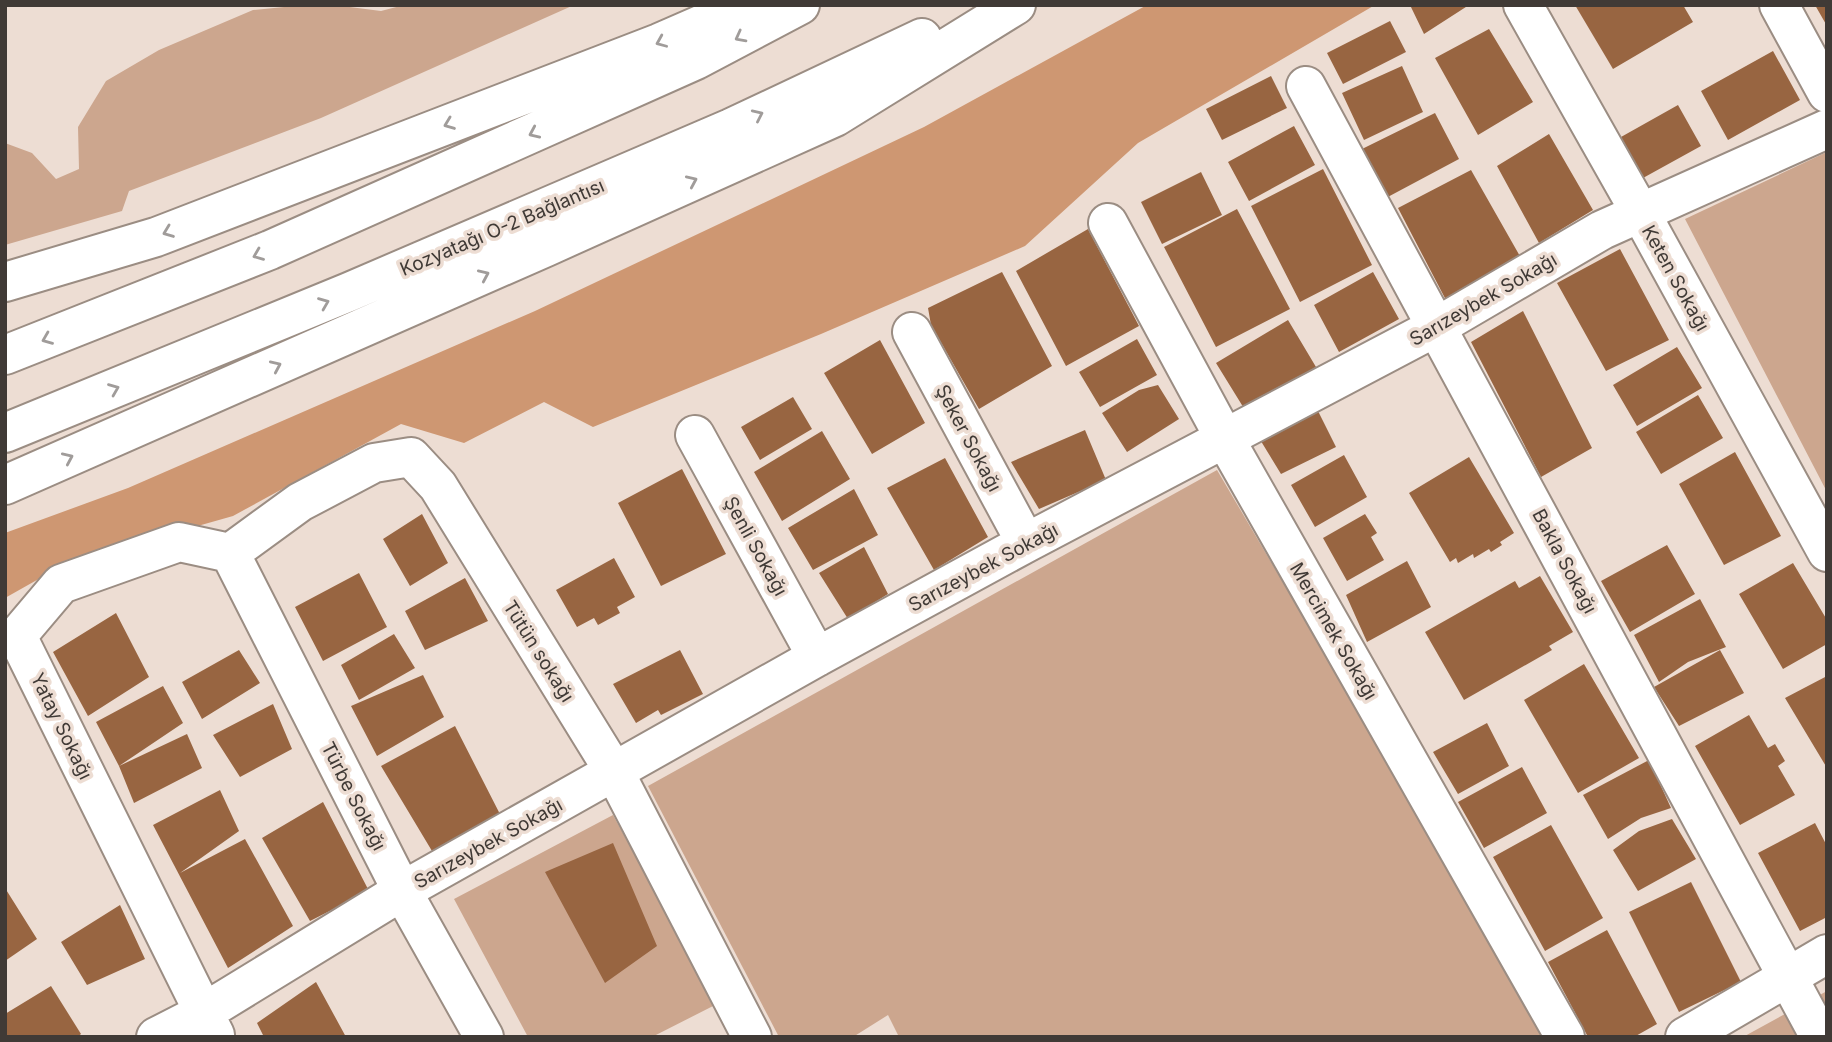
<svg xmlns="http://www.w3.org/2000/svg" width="1832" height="1042" font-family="Inter,sans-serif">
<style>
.green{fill:#cca68e}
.forest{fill:#ce9772}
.building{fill:#986541}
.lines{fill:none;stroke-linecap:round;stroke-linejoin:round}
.minor-casing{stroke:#9b8d83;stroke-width:42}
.highway-casing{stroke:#9b8d83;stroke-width:42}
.minor{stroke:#fff;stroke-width:38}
.highway{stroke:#fff;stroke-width:38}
.oneway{stroke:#a09c9a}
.labels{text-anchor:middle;stroke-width:7;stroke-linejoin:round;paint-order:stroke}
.street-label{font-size:19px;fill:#403a36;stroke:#edddd3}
</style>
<rect width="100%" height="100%" fill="#edddd3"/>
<path class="green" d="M304,5h30l47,6 23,-6h170l-253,113 -192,73 -7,20 -117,34v-102l27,10 24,26 23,-10 -1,-42 28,-46 53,-31 94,-40z
M1827,152v340l-142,-273z
M1217,470l333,567h-651l-11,-22 -35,22h-74l-131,-251z
M613,815l104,189 -65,33h-124l-74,-138z
M1827,991v46h-84z"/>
<path class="forest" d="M1147,5h228l-237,138 -113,103 -204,88 -228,93 -49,-25 -80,41 -63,-19 -168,92 -166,47 -62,35v-65l123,-45 407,-177 389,-184z"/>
<path class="building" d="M1410,5h59l-45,29z
M1575,5h108l10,17 -80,47z
M1815,5h12v21z
M1390,21l16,31 -63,32 -16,-31z
M1489,29l44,73 -55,33 -43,-77z
M1773,51l27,49 -72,40 -27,-49z
M1402,66l21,46 -59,28 -22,-47z
M1271,76l16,32 -65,32 -16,-31z
M1678,105l23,41 -58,32 -22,-41z
M1435,113l24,46 -75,40 -22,-50z
M1294,126l21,39 -66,36 -21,-39z
M1549,134l44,76 -54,33 -42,-77z
M1323,169l49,96 -72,37 -49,-96z
M1471,170l50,88 -74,44 -49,-94z
M1201,172l21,43 -60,29 -21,-42z
M1237,209l53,100 -74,38 -52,-100z
M1088,229l51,97 -73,40 -50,-95z
M1620,249l49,91 -63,31 -49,-88z
M1002,272l50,94 -73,43 -48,-84 -3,-17z
M1373,272l26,47 -60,33 -25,-47z
M1523,311l69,137 -51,29 -70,-135z
M1288,320l28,47 -71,43 -29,-47z
M1137,339l20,36 -57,32 -21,-35z
M880,340l45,83 -53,31 -48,-81z
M1677,347l25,41 -65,38 -24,-41z
M1158,385l21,34 -52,33 -25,-39 37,-23z
M1698,395l25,43 -62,36 -25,-42z
M793,397l19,32 -52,31 -19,-33z
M1314,403l22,44 -55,27 -25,-41z
M1085,430l21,50 -67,29 -28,-47z
M822,431l28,48 -68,42 -28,-49z
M1735,452l46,84 -57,29 -45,-81z
M1344,455l23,42 -52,30 -24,-42z
M1469,457l45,76 -14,9 2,3 -11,7 -2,-3 -15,9 -1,-4 -15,9 -2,-5 -6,4 -41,-69z
M945,458l43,79 -54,33 -47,-82z
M682,469l44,85 -65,32 -43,-83z
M854,489l24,46 -65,35 -25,-42z
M422,514l26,49 -38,23 -27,-47z
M1365,514l12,19 -6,4 13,23 -37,21 -24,-43z
M1667,545l28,49 -65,38 -29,-51z
M864,547l24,47 -40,25 -29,-46z
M614,558l21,39 -18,10 3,6 -22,12 -4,-7 -17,9 -21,-37z
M1407,561l24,46 -64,35 -21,-47z
M1793,563l34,57v24l-44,25 -44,-75z
M359,573l28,54 -64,34 -28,-54z
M1540,576l33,56 -24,14 3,4 -88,50 -39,-68 90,-51 4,7z
M465,578l23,43 -63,29 -20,-39z
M1700,599l26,48 -38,15 -29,20 -25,-47z
M116,613l33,64 -61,39 -35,-64z
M394,634l21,34 -56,32 -18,-35z
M239,650l21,33 -58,36 -20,-37z
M680,650l23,44 -42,21 -3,-5 -22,13 -23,-39z
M1720,650l24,43 -65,33 -25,-39z
M1584,664l55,94 -61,35 -54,-93z
M423,675l21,42 -67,39 -26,-50z
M1827,676v92l-42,-70z
M163,686l20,37 -64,43 68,-32 15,34 -68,35 -15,-37 -23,-44z
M273,704l19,45 -52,28 -27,-42z
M1749,715l19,33 7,-4 10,17 -7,5 17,29 -55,30 -45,-79z
M1487,723l22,43 -51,28 -25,-42z
M455,726l49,96 -69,34 -54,-90z
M1649,760l22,48 -30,10 -33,21 -25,-44z
M1522,767l25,46 -63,35 -26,-46z
M220,790l19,41 -59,42 65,-34 48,87 -65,42 -75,-143z
M323,802l46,89 -59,30 -48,-83z
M1672,819l24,40 -58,32 -25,-41 26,-19z
M1815,823l12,23v71l-27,14 -42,-78z
M1551,825l52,93 -58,33 -52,-94z
M613,843l44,103 -52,37 -60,-111z
M1691,882l50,100 -62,30 -50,-100z
M5,888l32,51 -32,22z
M120,905l25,54 -58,26 -26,-43z
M1607,930l50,94 -23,13h-46l-40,-75z
M316,982l30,55h-82l-7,-14z
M51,986l30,48 -4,3h-72v-23z"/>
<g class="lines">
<defs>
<path id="minor" d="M1523,5l117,207 187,340
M1779,5l48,88
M1306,86l514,951
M1108,223l117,216 340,598
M912,332l114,211
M695,435l122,222
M230,553l70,-51 74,-39 37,-6 27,29 177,287 137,264
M230,553l172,338 82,146
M215,1035l-198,-399 44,-52 118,-42 51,11
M156,1037l47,-24 199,-122 415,-234 209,-114 412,-217 164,-96 225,-101
M1685,1037l142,-83"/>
<path id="highway" d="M5,282l151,-45 503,-194 87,-38
M5,355l265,-105 426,-190 104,-55
M5,433l344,-141 382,-164 191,-90
M5,485l541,-238 289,-130 181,-112"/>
</defs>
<use href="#minor" class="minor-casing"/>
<use href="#highway" class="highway-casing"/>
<use href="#minor" class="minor"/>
<use href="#highway" class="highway"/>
</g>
<defs><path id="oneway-chevron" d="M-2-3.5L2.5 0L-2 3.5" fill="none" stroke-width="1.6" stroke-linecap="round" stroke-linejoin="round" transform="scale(1.75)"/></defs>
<g class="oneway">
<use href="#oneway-chevron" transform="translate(740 37) rotate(152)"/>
<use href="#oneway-chevron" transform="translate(661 42) rotate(157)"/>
<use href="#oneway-chevron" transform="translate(758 115) rotate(-25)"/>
<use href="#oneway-chevron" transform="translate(449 124) rotate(159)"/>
<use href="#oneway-chevron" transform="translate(534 133) rotate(156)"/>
<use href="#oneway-chevron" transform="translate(692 181) rotate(-24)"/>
<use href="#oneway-chevron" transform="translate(168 232) rotate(159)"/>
<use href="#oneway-chevron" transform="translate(258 255) rotate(158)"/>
<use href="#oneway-chevron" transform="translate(484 275) rotate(-24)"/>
<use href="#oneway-chevron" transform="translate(324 303) rotate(-22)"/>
<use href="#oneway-chevron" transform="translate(47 339) rotate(158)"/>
<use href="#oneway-chevron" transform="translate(276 366) rotate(-24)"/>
<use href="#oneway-chevron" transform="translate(114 389) rotate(-22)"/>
<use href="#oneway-chevron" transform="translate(68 458) rotate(-24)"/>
</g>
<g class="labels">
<g class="street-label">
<text transform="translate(502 227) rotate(-23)" y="7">Kozyatağı O-2 Bağlantısı</text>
<text transform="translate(1676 278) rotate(61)" y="7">Keten Sokağı</text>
<text transform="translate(1483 299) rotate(-30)" y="7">Sarızeybek Sokağı</text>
<text transform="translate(969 438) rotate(62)" y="7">Şeker Sokağı</text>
<text transform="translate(756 546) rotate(61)" y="7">Şenli Sokağı</text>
<text transform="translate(1565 561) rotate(62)" y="7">Bakla Sokağı</text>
<text transform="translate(983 567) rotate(-28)" y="7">Sarızeybek Sokağı</text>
<text transform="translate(1334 631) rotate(60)" y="7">Mercimek Sokağı</text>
<text transform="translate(539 651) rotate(58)" y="7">Tütün sokağı</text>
<text transform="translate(62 726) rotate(64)" y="7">Yatay Sokağı</text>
<text transform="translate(354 796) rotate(63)" y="7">Türbe Sokağı</text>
<text transform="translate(488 843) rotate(-29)" y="7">Sarızeybek Sokağı</text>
</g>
</g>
<rect width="1832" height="1042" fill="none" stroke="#403a36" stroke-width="14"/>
</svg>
